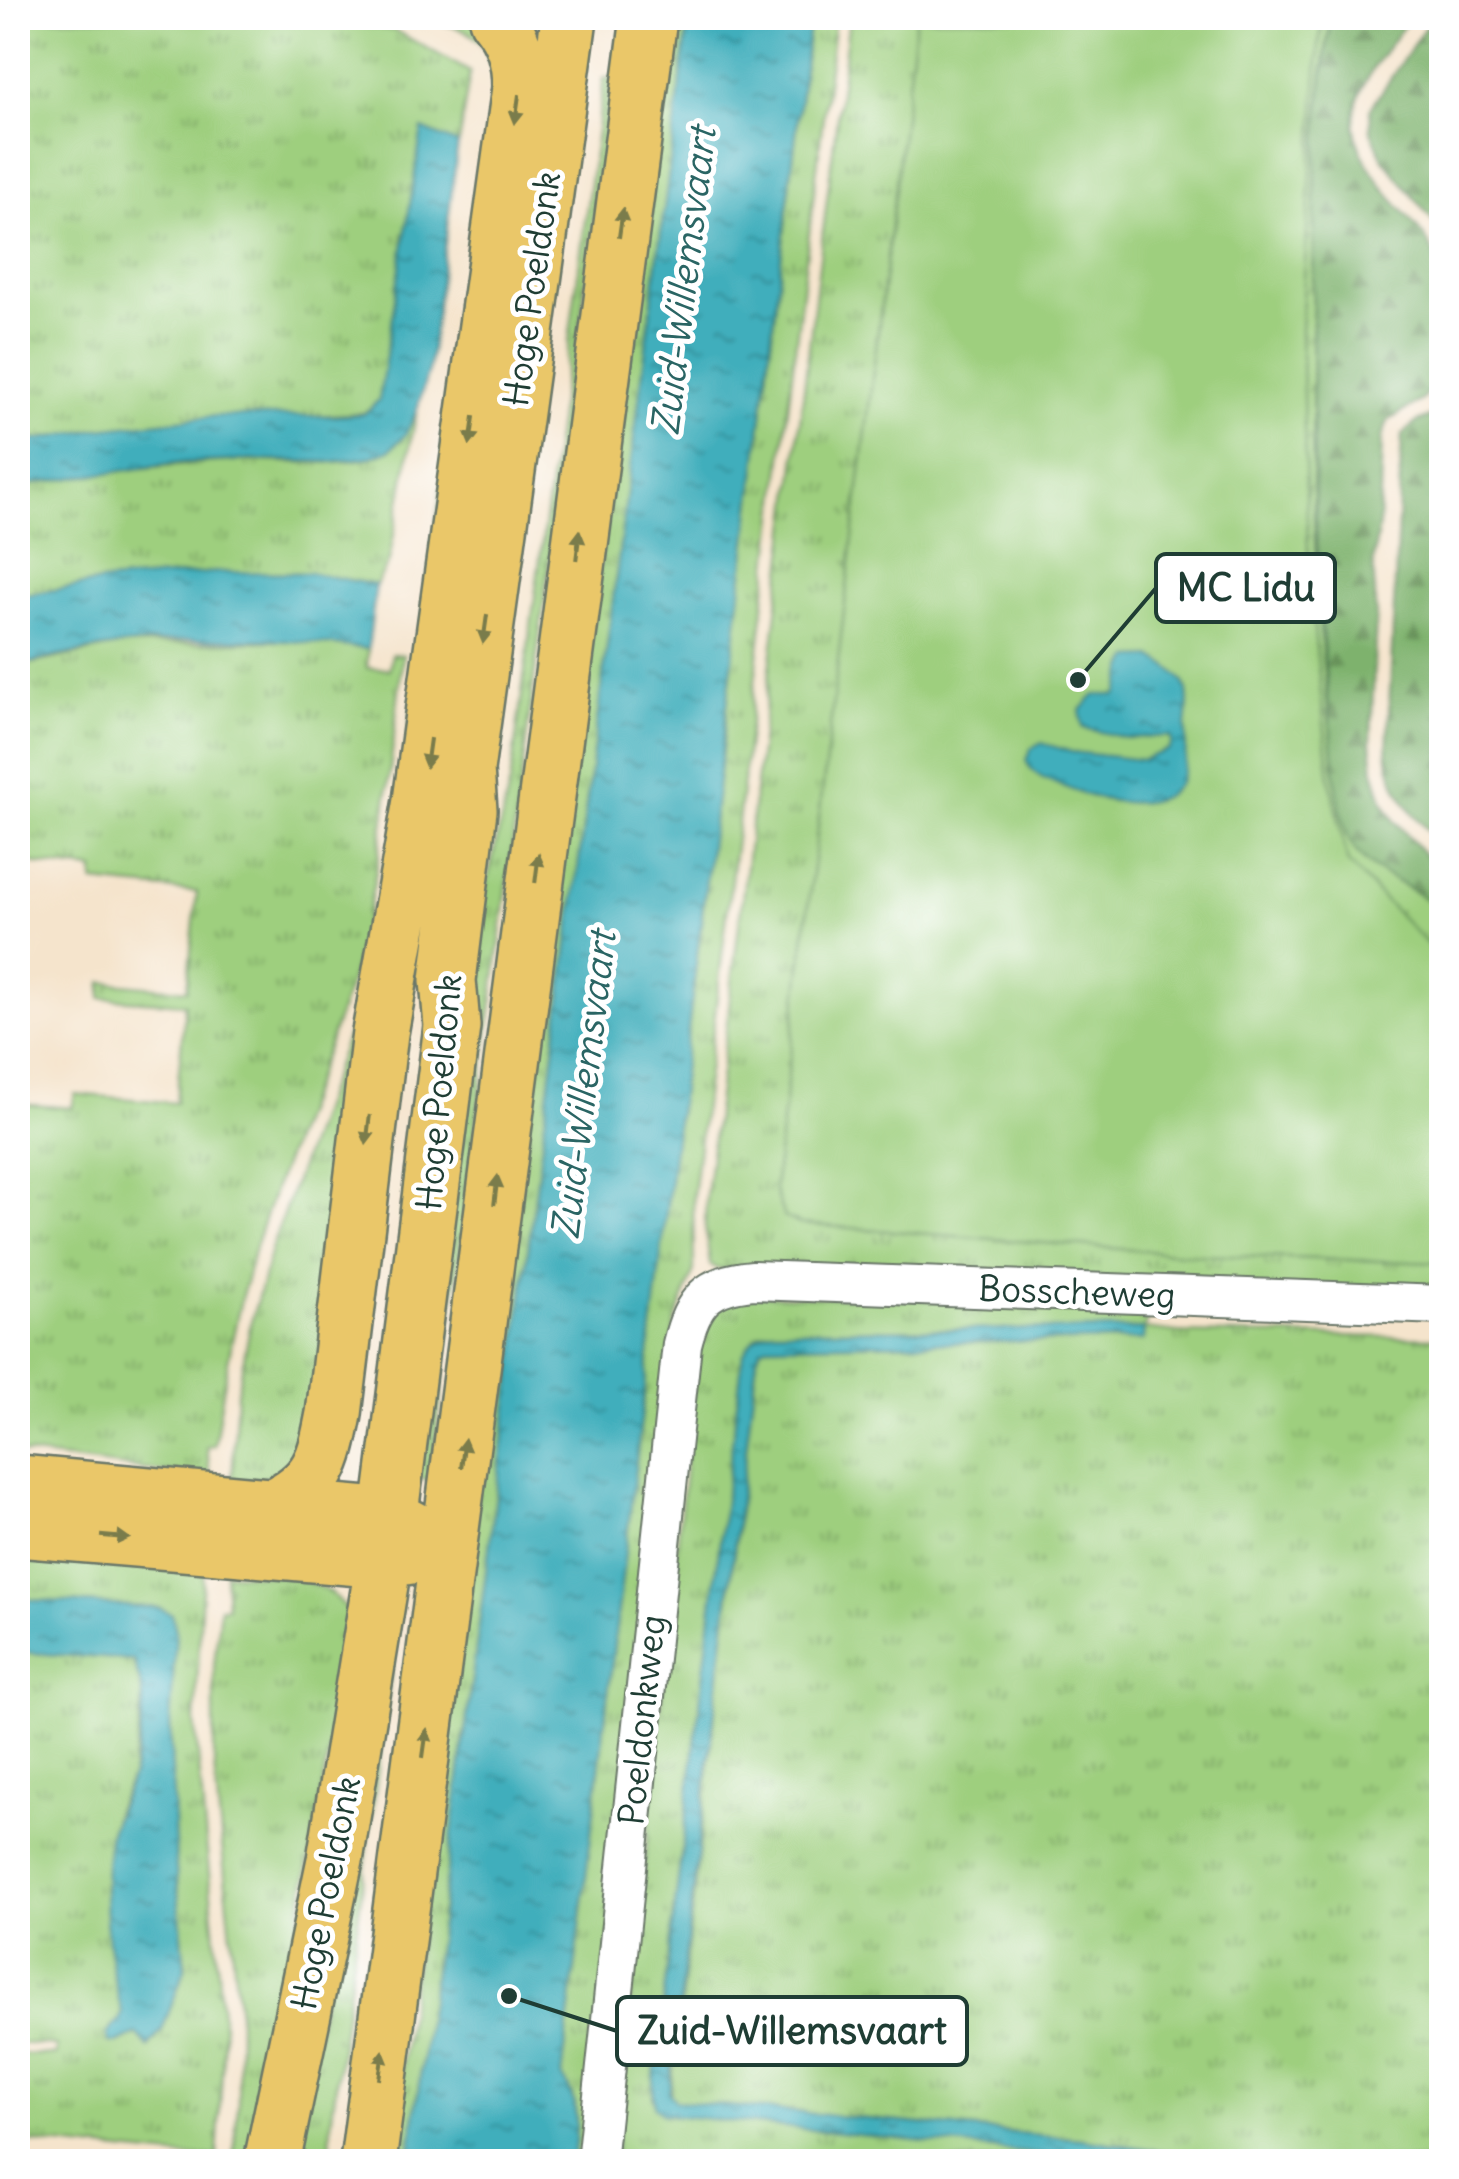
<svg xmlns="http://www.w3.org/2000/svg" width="1459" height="2179" font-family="Delius,sans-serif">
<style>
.grass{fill:url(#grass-tufts);stroke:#5e8659;stroke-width:2.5}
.forest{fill:url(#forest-firs);stroke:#4e7850;stroke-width:2.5}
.park{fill:#9ecf7e;stroke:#5e8659;stroke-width:2.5}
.water{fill:url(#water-ripples);stroke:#2f7678;stroke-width:2.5}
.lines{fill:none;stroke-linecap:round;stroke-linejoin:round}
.minor-casing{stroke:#6a7769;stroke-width:42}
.highway-casing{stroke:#6a7769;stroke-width:60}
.minor{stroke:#fff;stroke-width:38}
.highway{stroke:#eac769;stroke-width:55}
.oneway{fill:#7a7b4c}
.labels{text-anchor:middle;stroke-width:10;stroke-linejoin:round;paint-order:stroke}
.street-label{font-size:35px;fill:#1f3d34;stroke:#fff}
.water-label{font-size:38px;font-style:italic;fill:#2a6564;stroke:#fff}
.leader{fill:none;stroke:#1f3d34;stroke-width:4}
.callout-dot{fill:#1f3d34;stroke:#fff;stroke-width:4}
.callout{fill:#fff;stroke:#1f3d34;stroke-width:4}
.callout-label{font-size:38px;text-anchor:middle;font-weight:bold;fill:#1f3d34}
</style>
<defs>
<pattern id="grass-tufts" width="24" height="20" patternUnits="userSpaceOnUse" patternTransform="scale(2.5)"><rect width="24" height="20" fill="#9ecf7e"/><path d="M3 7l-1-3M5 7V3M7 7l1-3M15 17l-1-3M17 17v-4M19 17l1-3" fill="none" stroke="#80a968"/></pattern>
<pattern id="forest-firs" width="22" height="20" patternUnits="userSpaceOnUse" patternTransform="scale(2.5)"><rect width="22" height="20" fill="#7eb26d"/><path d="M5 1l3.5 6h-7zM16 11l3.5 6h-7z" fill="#67925a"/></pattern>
<pattern id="water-ripples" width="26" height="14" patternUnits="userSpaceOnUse" patternTransform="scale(2.5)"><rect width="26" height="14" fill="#3faebc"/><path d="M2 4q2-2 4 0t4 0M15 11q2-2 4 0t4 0" fill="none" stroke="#348f9a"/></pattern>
</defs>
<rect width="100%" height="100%" fill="#fff"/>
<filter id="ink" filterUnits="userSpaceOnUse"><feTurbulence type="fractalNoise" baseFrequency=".01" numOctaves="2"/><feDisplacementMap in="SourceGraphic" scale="20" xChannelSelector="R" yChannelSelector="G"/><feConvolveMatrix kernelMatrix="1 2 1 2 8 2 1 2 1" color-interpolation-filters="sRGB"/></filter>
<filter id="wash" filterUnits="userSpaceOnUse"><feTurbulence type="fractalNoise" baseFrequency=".0048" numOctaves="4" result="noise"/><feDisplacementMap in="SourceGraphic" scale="40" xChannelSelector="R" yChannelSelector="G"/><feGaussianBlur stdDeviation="2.25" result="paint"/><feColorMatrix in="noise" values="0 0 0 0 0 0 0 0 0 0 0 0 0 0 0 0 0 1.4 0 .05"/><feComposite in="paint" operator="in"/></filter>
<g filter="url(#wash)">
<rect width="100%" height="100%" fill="#f5e4cc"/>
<path class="grass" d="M18,18h299l77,12 76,42 -12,72 -35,-14 -43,270 -16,13 -266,16 -80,14z
M406,18c74,0 96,-8 101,79l-96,728 -56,269 -43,329c-12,48 -34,55 -80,59l5,-89 14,-71 22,-79 93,-261 22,-92 106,-805c-4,-60 -38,-59 -88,-67z
M672,18h17l-280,2143 -20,1z
M810,18h25l-142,1178 1,74 -19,52 -88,839h-14c4,-30 8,-58 -11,-85z
M849,18h127l317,517 10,-517h28c-17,94 -17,192 -18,288 -3,177 0,357 35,531l79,60 14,15v382l-724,-25 -7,-5 -5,-37 1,-31z
M604,78h8l-182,1402 -21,-4 75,-581 26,-112z
M417,410l-28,151 -13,24 -65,-12 -94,-1 -109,9 -90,15v-110c71,-12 142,-22 214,-25 46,-2 94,7 139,-4 25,-6 36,-25 46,-47z
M306,640l62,9 -1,19 22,1 3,-15 11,1c-13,108 -20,219 -52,323 -28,90 -67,176 -95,266 -20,66 -32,133 -41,201l-8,2 3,31 -192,-25v-349l54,4 3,-14 101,9 9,-99 -84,-6 1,-16 85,8 10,-98 -103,-10v-12l-76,-8v-196l104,-21z
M735,1295l416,9 -7,25 34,4 263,5v823h-210l-150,-22 -405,-38 -6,-5 87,-739 4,-9 8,-3 373,-5 1,-11 -371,1 -13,4 -16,21 -90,729v14l451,63 -490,1 86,-839z
M18,1555l185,16 -8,150 29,315 -7,121h-33l-166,-16v-87l38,1v-9l-38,-3v-391l116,8 9,36 -4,37 -7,42 -16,35 -7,26 -3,52 3,57 13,67 -2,7 -9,8 -2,15 8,1 20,-9 12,13 13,-17 23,-61 -9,-100 -6,-146 6,-92 -4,-16 -12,-7 -142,-9z
M225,1573c49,2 98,-1 127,43l-95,545h-24l5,-56 1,-89 -25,-250v-101l6,-58h7z
M394,1649l-63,474 -1,38 -39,1z"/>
<path class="forest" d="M1331,18h79c-53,71 -84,99 -19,179 13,16 33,35 42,54 13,32 4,102 -2,137l-8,11 -35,22 -6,17 -3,87 -6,35 3,56 -5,126 3,28 10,33 10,17 47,53v39c-28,-30 -76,-36 -92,-73 -15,-33 -18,-112 -22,-150 -13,-136 -16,-271 -14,-407 1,-88 3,-178 18,-264z
M1431,18h11l-1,213 -58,-72 -12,-27 -1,-23z
M1441,412l1,241 -6,27 6,35 -1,130c-28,-30 -47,-49 -54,-91l15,-320 15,-12z"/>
<path class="park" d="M916,18h408l-5,25 -18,287 8,251 21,199 18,83 93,95v305l-243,-8 -398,-31 -16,-7 -10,-28z"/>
<path class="water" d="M689,18h121l-248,2058c18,27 15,54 11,85h-164z
M422,129l36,15 -29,224 -12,42 -11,24 -16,16 -19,7 -41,5 -74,-2 -81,3 -157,23v-43l80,-14 117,-13h121l28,-2 15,-14z
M217,572l94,1 65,12 -8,64c-114,-16 -239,-14 -350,17v-70l90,-15z
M1152,657c10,4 24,15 31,24 8,13 4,32 3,46 0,16 1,40 -7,55 -19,34 -82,18 -109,7 -17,-7 -37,-11 -44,-29l5,-11 11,-6 30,9 70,8 27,-11 3,-7 -2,-6 -44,2 -43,-10 -3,-17 15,-16h22c7,-13 4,-26 14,-37z
M1144,1329l-1,11 -374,5 -8,3 -4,9 -88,736 7,8 405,38 150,22h-127l-441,-47 -8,-7 -2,-23 90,-729c7,-14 14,-20 29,-25z
M18,1599l142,9 12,6 4,17 -6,92 6,146 9,100 -23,61 -14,17 -11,-13 -21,9 -7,-1 -2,-8 13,-15 2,-7c-16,-55 -22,-121 -12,-178 4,-22 16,-38 22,-59 7,-22 11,-53 11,-77 0,-12 -7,-26 -9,-38l-116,-8z"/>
</g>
<g filter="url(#ink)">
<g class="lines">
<defs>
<path id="minor" d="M596,2162l86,-818c11,-44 25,-60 71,-64l689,25"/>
<path id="highway" d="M18,1483l372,34 32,17
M274,1506c46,-22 51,-45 60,-92l46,-381 41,-232 99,-713c0,-27 -6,-49 -23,-70
M18,1529l366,31 34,-5
M272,2162l63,-302 49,-300 68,-534 -4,-46 21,-170 -3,-40 103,-752
M368,2162c97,-715 186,-1430 281,-2144"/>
</defs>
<use href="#minor" class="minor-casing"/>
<use href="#highway" class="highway-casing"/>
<use href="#minor" class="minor"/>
<use href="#highway" class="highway"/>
</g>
<defs><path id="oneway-solid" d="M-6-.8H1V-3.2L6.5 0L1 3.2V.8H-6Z" transform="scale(2.5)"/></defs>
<g class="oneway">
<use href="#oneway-solid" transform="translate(517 109) rotate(98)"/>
<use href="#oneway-solid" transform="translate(621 223) rotate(-82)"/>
<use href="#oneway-solid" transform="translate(472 431) rotate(98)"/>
<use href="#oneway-solid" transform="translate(578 545) rotate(-83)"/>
<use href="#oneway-solid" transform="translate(485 629) rotate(98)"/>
<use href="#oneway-solid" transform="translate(428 753) rotate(98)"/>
<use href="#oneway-solid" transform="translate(537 868) rotate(-83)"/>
<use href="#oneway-solid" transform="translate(368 1130) rotate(97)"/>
<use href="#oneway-solid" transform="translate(496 1190) rotate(-83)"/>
<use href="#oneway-solid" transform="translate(463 1453) rotate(-83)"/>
<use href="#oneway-solid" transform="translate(115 1537) rotate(5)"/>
<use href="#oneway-solid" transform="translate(425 1743) rotate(-82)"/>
<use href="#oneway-solid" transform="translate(381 2065) rotate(-82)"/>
</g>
</g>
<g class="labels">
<g class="street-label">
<text transform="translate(532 289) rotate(-82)" y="12">Hoge Poeldonk</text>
<text transform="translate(439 1092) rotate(-85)" y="12">Hoge Poeldonk</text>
<text transform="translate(1077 1292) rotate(2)" y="12">Bosscheweg</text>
<text transform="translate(642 1720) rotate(-84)" y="12">Poeldonkweg</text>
<text transform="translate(326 1893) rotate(-79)" y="12">Hoge Poeldonk</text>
</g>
<g class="water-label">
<text transform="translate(684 281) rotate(-83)" y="13">Zuid-Willemsvaart</text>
<text transform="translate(584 1085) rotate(-83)" y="13">Zuid-Willemsvaart</text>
</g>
</g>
<path class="leader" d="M1078 680L1156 588M509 1996L617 2031"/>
<g class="callout-dot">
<circle cx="1078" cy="680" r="10"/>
<circle cx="509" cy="1996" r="10"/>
</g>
<g class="callout">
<rect x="1156" y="554" width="179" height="68" rx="10"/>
<rect x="617" y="1997" width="350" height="68" rx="10"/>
</g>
<g class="callout-label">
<text x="1246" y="601">MC Lidu</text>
<text x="792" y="2044">Zuid-Willemsvaart</text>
</g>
<rect width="1459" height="2179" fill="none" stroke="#fff" stroke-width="60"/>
</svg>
